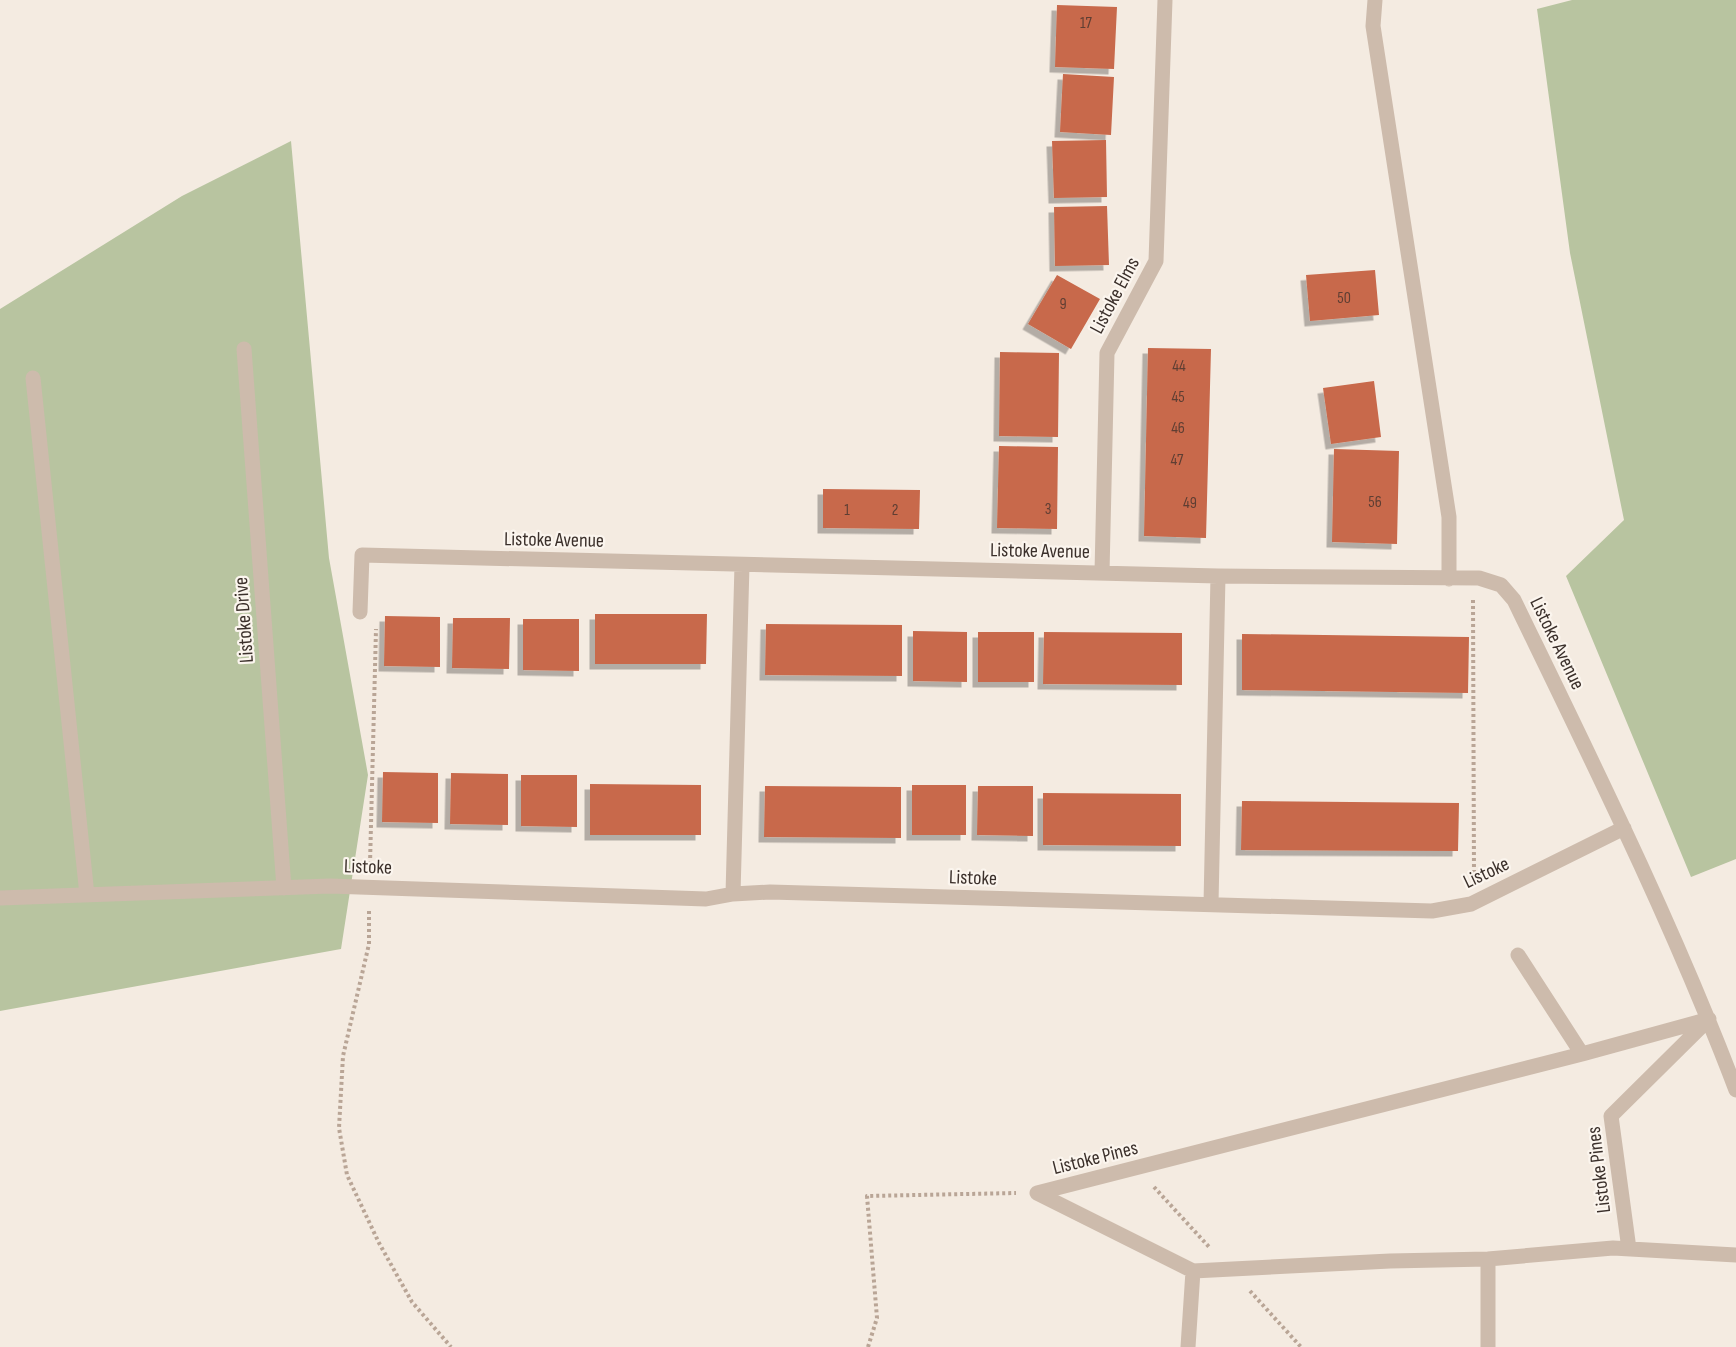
<svg xmlns="http://www.w3.org/2000/svg" width="1736" height="1347" font-family="'Sofia Sans Condensed',sans-serif">
<style>
.green{fill:#b8c4a0}
.building{fill:#c8694b;filter:url(#shadow)}
.lines{fill:none;stroke-linecap:round;stroke-linejoin:round}
.path{stroke:#b9a596;stroke-width:4;stroke-dasharray:3 3;stroke-linecap:butt}
.minor{stroke:#cdbbac;stroke-width:15}
.labels{text-anchor:middle;stroke-width:4.5;stroke-linejoin:round;paint-order:stroke}
.number-label{font-size:16px;fill:#5e3e33}
.street-label{font-size:20px;fill:#3b302b;stroke:#fbf5ee}
</style>
<defs>
<filter id="shadow"><feDropShadow dx="-5.5" dy="5.5" stdDeviation="0" flood-color="#0004"/></filter>
</defs>
<rect width="100%" height="100%" fill="#f4ebe1"/>
<path class="green" d="M1572,0h164v859l-45,18 -125,-301 58,-56 -54,-267 -33,-244z
M291,141l38,417 39,217 -27,174 -341,62v-702l182,-113z"/>
<path class="building" d="M1057,5l60,2 -3,62 -59,-2z
M1063,74l51,3 -3,58 -51,-3z
M1106,140l1,57 -53,1 -2,-57z
M1107,206l2,59 -54,1 -1,-59z
M1375,270l4,45 -69,6 -4,-46z
M1057,275l43,24 -29,50 -43,-25z
M1148,348l63,1 -5,189 -62,-2z
M1000,352l59,1 -1,84 -59,-1z
M1374,381l7,56 -50,7 -8,-56z
M999,446l59,1 -1,82 -60,-1z
M1334,449l65,2 -2,93 -65,-2z
M823,489l97,1 -1,39 -96,-1z
M595,614h112l-1,50h-111z
M385,616l55,1v50l-56,-1z
M453,618h57l-1,51 -57,-1z
M523,619h56v52l-56,-1z
M766,624l136,1v51l-137,-1z
M913,631l54,1v50l-54,-1z
M978,632h56v50h-56z
M1044,632l138,1v52l-139,-1z
M1242,634l227,3 -1,56 -226,-3z
M383,772l55,1v50l-56,-1z
M451,773l57,1v51l-58,-1z
M521,775h56v52l-56,-1z
M590,784l111,1v50h-111z
M912,785h54v50h-54z
M765,786l136,1v51l-137,-1z
M978,786h55v50l-56,-1z
M1043,793l138,1v52l-138,-1z
M1242,801l217,2 -1,48 -217,-1z"/>
<g class="lines">
<path class="path" d="M1473,600l1,277
M370,864l6,-235
M369,911v33l-26,112 -4,72 8,47 32,68 33,59 39,45
M1154,1187l56,61
M1250,1291l51,56
M868,1347l9,-29 -10,-122 149,-3"/>
<path class="minor" d="M1375,0l-2,26 76,491v62
M244,349l40,539
M33,378l54,517
M1102,573l5,-220 49,-92 9,-261
M360,612l2,-57 856,21 261,2 22,7 13,15c78,161 158,322 222,490
M733,894l9,-329
M0,898l330,-12 376,13 27,-5 37,-2 662,19 39,-7 153,-76
M1211,904l7,-328
M1518,955l64,99 124,-34
M1037,1193l156,78 197,-10 98,-2 125,-11 123,7
M1037,1193l545,-139
M1629,1249l-18,-133 98,-97
M1488,1259v88
M1188,1347l5,-76"/>
</g>
<g class="labels">
<g class="number-label">
<text x="1086" y="28">17</text>
<text x="1344" y="303">50</text>
<text x="1063" y="309">9</text>
<text x="1179" y="371">44</text>
<text x="1178" y="402">45</text>
<text x="1178" y="433">46</text>
<text x="1177" y="465">47</text>
<text x="1375" y="507">56</text>
<text x="1190" y="508">49</text>
<text x="1048" y="514">3</text>
<text x="847" y="515">1</text>
<text x="895" y="515">2</text>
</g>
<g class="street-label">
<text transform="translate(1114 295) rotate(-62)" y="7">Listoke Elms</text>
<text transform="translate(554 539) rotate(1)" y="7">Listoke Avenue</text>
<text transform="translate(1040 550) rotate(1)" y="7">Listoke Avenue</text>
<text transform="translate(243 620) rotate(-94)" y="7">Listoke Drive</text>
<text transform="translate(1558 643) rotate(64)" y="7">Listoke Avenue</text>
<text transform="translate(368 866) rotate(2)" y="7">Listoke</text>
<text transform="translate(1486 872) rotate(-25)" y="7">Listoke</text>
<text transform="translate(973 877) rotate(2)" y="7">Listoke</text>
<text transform="translate(1095 1157) rotate(-14)" y="7">Listoke Pines</text>
<text transform="translate(1598 1170) rotate(-97)" y="7">Listoke Pines</text>
</g>
</g>
</svg>
